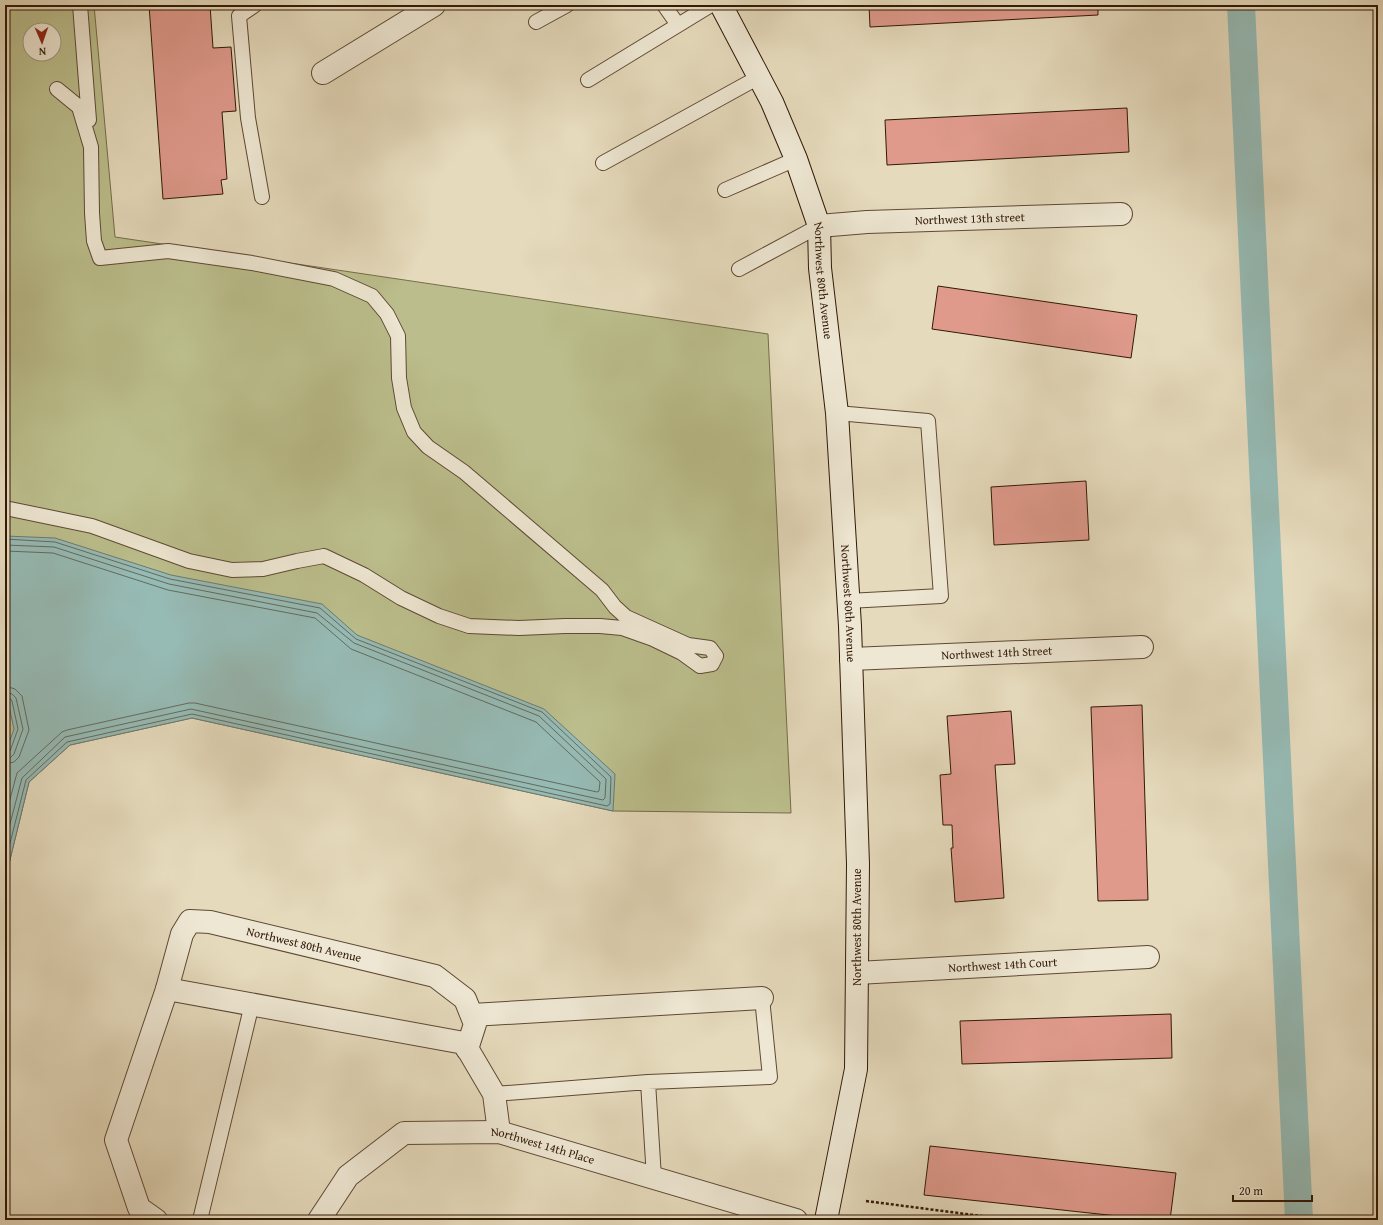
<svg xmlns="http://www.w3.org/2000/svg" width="1383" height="1225" font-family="'Gentium Book Plus',serif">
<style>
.green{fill:#bbbe8c;stroke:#766c49;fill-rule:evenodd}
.water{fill:#96bab4;stroke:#6e7a6e}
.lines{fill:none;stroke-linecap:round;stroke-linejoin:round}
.shore{stroke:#646a5d;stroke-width:1}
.canal{stroke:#96bab4;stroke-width:28}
.building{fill:#df9a8c;stroke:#321906}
.lane-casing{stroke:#5f4934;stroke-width:16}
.street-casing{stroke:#5f4934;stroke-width:24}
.secondary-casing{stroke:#321906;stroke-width:24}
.path{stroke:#321906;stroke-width:2.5;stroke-dasharray:3 2;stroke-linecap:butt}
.lane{stroke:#eee7d3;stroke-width:14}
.street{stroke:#eee7d3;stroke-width:22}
.secondary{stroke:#eee7d3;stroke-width:22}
.labels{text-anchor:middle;stroke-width:3;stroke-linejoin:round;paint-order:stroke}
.street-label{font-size:12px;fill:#321906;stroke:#eee7d3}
</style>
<rect width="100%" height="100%" fill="#e5dabc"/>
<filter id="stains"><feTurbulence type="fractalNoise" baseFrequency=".005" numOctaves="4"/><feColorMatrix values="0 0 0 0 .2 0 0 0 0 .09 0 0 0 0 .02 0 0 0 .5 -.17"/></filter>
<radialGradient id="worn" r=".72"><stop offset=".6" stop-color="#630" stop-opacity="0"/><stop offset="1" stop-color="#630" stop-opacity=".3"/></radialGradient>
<path class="green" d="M5,5h89l21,232 653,97 23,479 -178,-2 -421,-93 -122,27 -41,37 -24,98zM30,30h24v24h-24z"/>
<path class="water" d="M5,536l50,2 116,37 151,29 35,31 187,74 71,65 -2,37 -421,-93 -122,27 -41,37 -24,98v-126l9,-25 -6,-27 -3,-1z"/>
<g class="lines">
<path class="shore" d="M5,539l50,3 115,37 150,29 36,31 186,73 69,65 -1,27 -3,2 -415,-92 -125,28 -41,38 -21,83
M5,545l49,2 115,37 148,29 37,30 185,73 67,63 -1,19 -2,2 -412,-91 -126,28 -43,41 -17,65
M5,551l48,2 115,37 147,28 36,31 185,73 64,60 -1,9 -2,1 -402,-89h-6l-122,27 -5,2 -45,41 -12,45
M5,686l10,3 7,7 7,34 -10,27 -5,5 -9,2
M5,692l7,2 4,4 7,31 -9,25 -4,4h-5
M5,697l5,1 2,3 6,28 -8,22 -2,2h-3"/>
<path class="canal" d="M1241,5l58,1215"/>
</g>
<path class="building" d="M149,5h61l3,43 18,-1 5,64 -14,1 5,67 -6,1 2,14 -60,5z
M869,5h229v10l-228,12z
M1127,108l2,44 -242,13 -2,-45z
M938,286l199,29 -6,43 -199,-29z
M1086,481l3,59 -95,5 -3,-58z
M1142,705l6,195 -50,1 -7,-194z
M1011,711l4,53 -20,1 9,133 -49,4 -4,-54h2l-1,-23h-9l-3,-50 11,-1 -4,-58z
M1171,1014l1,44 -210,6 -2,-43z
M930,1146l246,27 -6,47h-16l-230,-25z"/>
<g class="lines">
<defs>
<path id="lane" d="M80,5l9,115
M255,5l-16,11 9,102 14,79
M664,5l14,20
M536,22l31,-17
M588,80l123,-75
M603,163l156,-86
M725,190l71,-31
M739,269l80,-43
M837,413l91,8 13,175 -93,5
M5,508l87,18 97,35 43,9 31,-1 34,-8 27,-5 40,19 37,23 38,18 30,10 50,2 46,-2h35l22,2 31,11 29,14 18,13 12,-2 4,-8 -6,-8 -22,-3 -62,-28 -11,-10 -13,-17 -138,-118 -36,-25 -14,-15 -10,-24 -5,-30 -1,-42 -11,-22 -15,-18 -38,-17 -82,-16 -84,-12 -68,7 -6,-17 -2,-28 -1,-66 -12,-40 -22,-18
M648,1082l6,96
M494,1094l154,-12 122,-5 -8,-79
M200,1220l52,-216"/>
<g id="street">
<path d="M323,73l111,-68"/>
<path id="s1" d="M819,226l48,-4 254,-8"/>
<path id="s2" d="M851,659l291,-12"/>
<path id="s3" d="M857,973l291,-16"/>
<path id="s4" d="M167,989l15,-55 8,-13 20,1 225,54 30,23 10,25 -8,25"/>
<path d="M472,1015l290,-17"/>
<path d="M156,1220l-17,-12 -23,-68 51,-151 297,54 30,51 5,38"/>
<path id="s5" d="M319,1220l29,-44 56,-43 95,-1 297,88"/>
</g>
<g id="secondary">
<path id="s6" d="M721,5l51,97 24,57 23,67 1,42 17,145 13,213 8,238 -2,205 -30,151"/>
</g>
</defs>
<use href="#lane" class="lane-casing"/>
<use href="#street" class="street-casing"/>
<use href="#secondary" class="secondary-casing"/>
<path class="path" d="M866,1201l146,19"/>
<use href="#lane" class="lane"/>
<use href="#street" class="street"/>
<use href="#secondary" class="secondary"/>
</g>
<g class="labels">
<g class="street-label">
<text dy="4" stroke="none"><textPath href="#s1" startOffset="151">Northwest 13th street</textPath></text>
<text dy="4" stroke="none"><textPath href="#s6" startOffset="297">Northwest 80th Avenue</textPath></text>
<text dy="4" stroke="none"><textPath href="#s6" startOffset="621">Northwest 80th Avenue</textPath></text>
<text dy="4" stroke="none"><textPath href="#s2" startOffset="146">Northwest 14th Street</textPath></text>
<text transform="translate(857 927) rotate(-90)" y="4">Northwest 80th Avenue</text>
<text dy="4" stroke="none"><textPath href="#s4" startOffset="189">Northwest 80th Avenue</textPath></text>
<text dy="4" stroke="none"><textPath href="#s3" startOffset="146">Northwest 14th Court</textPath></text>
<text dy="4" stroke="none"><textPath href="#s5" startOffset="264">Northwest 14th Place</textPath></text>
</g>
</g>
<rect width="1383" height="1225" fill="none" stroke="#e5dabc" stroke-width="20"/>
<rect x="6" y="6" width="1371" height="1213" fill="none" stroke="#321906" stroke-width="2"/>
<rect x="10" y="10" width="1363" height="1205" fill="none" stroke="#321906"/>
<g transform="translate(42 42) rotate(178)"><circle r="19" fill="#eee7d3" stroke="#a39581"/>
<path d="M0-3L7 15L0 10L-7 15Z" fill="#8f2418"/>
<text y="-6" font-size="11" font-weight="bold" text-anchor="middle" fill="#321906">N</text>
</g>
<path d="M1233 1195v6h79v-6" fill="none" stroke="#321906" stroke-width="2"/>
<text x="1239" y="1195" font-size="12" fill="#321906" stroke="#eee7d3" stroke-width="3" paint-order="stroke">20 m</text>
<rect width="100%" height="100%" filter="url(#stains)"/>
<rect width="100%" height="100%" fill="url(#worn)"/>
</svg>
